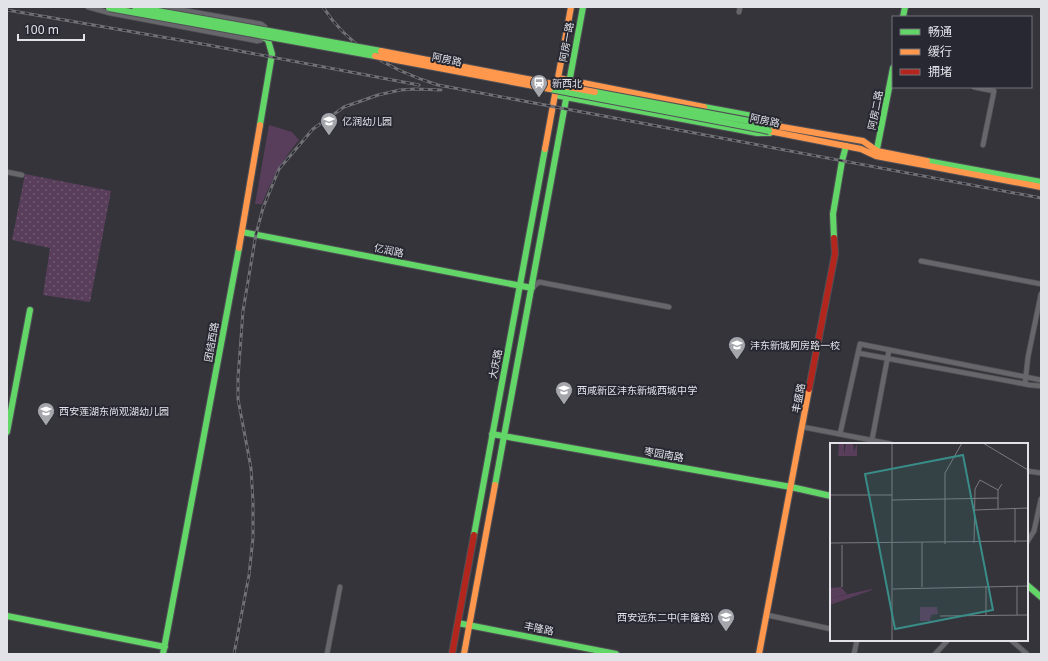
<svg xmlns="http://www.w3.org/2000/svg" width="1048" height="661" font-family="'Noto Sans','Noto Sans SC',sans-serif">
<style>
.grass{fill:url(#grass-dots)}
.green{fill:#593e5c}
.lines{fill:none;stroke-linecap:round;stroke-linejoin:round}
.street-casing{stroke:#505056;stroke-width:6}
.fast-casing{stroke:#505056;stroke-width:8}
.slow-casing{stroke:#505056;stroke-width:8}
.jam-casing{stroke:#505056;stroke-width:8}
.street{stroke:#66666b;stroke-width:4.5}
.fast{stroke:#63d668;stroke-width:6}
.slow{stroke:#ff974d;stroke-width:6}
.jam{stroke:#b3261e;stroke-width:6}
.rail-casing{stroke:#707075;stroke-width:3}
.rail{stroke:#282832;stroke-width:1.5;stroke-dasharray:4.5;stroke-linecap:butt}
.fast-bridge-casing{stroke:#505056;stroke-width:8;stroke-linecap:butt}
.slow-bridge-casing{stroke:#505056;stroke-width:8;stroke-linecap:butt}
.fast-bridge{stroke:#63d668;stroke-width:6}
.slow-bridge{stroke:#ff974d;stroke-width:6}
.labels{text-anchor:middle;stroke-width:4;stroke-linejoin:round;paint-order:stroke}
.street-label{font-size:10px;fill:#e2e2e9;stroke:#282832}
.poi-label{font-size:10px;fill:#e2e2e9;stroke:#282832;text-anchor:start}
.inset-road{fill:none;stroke:#7a7a80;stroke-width:1}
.view{fill:#398c87;fill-opacity:0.15;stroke:#398c87;stroke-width:2}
.inset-edge{fill:none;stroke:#e2e2e9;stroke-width:2}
</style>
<defs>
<pattern id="grass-dots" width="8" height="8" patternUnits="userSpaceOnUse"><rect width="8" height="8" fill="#593e5c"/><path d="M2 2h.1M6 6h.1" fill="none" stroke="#715a73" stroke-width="1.8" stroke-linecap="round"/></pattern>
</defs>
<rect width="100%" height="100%" fill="#34343a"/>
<path class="grass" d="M25,174l86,17 -21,111 -47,-7 7,-47 -38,-8z"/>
<path class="green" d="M269,125l23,7 7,8c-16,19 -28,40 -37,64h-7z"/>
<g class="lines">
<defs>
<path id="street" d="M88,7l22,6 147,28 4,-1 4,-7v-6l-4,-3 -96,-17
M739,12l1,-5
M974,87l20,4 -11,54
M7,172l15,3
M921,261l120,23
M532,288l7,-6 130,25
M858,353l172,32 11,1
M1025,384l3,-27 13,-63
M803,427l88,17
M840,434l20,-90 181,36
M872,440l17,-90
M1027,471l14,2
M1027,542l7,-11 7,-32
M767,615l64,14
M1011,640l16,14
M327,654l13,-67
M854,654l3,-14
M935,654l13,-14"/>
<path id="fast" d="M903,17l2,-10
M555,95l202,38h13
M704,107l59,11 15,5
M260,125l12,-71 -4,-14 -5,-3
M876,154l17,-86
M927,161l114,21
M242,232l290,56
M834,238l-1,-24 9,-53 4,-15
M7,432l23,-122
M492,434l299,53 40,9
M495,485l88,-478
M474,535l71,-386
M1027,585l14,12
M7,616l158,31
M458,623l158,31
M163,654l76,-406"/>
<path id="slow" d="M558,78l146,29
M771,125l92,16 14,10 50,10
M769,131l92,18 15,7 165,31
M545,149l26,-142
M239,248l21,-123
M464,654l31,-169
M759,654l50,-265"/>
<path id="jam" d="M809,389l26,-135 -1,-16
M452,654l22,-119"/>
</defs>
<use href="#street" class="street-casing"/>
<use href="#fast" class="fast-casing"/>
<use href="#slow" class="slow-casing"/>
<use href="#jam" class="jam-casing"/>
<use href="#street" class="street"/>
<use href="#fast" class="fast"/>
<use href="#slow" class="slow"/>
<use href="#jam" class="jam"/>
<defs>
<path id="rail" d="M323,7c26,41 70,64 115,78l603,113
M7,10l201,35 211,40
M234,654l15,-79 4,-37v-36l-2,-34 -13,-69v-21l5,-67 13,-77 7,-26 16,-39 34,-40 31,-22 34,-12 22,-5 15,-1 26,1"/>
</defs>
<use href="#rail" class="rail-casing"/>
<use href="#rail" class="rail"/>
<defs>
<path id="fast-bridge" d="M135,7l246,44
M109,8l266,48
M550,89l219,42
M595,92l176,33"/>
<path id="slow-bridge" d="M381,51l214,41
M375,56l175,33"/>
</defs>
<use href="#fast-bridge" class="fast-bridge-casing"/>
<use href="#slow-bridge" class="slow-bridge-casing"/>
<use href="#fast-bridge" class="fast-bridge"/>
<use href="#slow-bridge" class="slow-bridge"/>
</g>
<defs>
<symbol id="station-pin" viewBox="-11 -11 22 30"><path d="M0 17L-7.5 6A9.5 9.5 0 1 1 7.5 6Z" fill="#a5a5ac" stroke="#282832"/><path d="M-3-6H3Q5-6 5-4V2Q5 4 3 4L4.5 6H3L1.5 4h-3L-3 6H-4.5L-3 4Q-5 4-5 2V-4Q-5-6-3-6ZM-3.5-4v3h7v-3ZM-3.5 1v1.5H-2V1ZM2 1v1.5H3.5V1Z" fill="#fff"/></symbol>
<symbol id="school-pin" viewBox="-11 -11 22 30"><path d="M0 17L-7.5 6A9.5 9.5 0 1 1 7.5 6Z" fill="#a5a5ac" stroke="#282832"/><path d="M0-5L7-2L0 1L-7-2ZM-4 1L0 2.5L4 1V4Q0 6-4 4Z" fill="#fff"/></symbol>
</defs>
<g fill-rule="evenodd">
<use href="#station-pin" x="529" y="73" width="20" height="27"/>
<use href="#school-pin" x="319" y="111" width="20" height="27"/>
<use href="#school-pin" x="727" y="335" width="20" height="27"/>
<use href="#school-pin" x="554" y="380" width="20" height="27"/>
<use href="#school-pin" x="36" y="401" width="20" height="27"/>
<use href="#school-pin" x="716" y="607" width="20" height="27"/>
</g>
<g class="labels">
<g class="street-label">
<text transform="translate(566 42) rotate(-80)" y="4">阿房一路</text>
<text transform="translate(447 59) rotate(11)" y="4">阿房路</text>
<text transform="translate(875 110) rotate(-79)" y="4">阿房二路</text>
<text transform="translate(765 120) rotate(11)" y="4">阿房路</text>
<text transform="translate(389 250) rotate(11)" y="4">亿润路</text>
<text transform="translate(211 342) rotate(-80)" y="4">团结西路</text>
<text transform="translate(495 364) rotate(-79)" y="4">大庆路</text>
<text transform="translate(798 398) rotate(-79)" y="4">丰盛路</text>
<text transform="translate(664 454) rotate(10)" y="4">枣园南路</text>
<text transform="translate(539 628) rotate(11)" y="4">丰隆路</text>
</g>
<g class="poi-label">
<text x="552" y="87">新西北</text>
<text x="342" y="125">亿润幼儿园</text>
<text x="750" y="349">沣东新城阿房路一校</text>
<text x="577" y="394">西咸新区沣东新城西城中学</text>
<text x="59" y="415">西安莲湖东尚观湖幼儿园</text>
<text x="713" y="621" text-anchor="end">西安远东二中(丰隆路)</text>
</g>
</g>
<g transform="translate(830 443)">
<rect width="198" height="198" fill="#34343a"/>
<path d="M9,0h5v12l2,-12 7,1 1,7 3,-7v12h-19zM11,144l6,7 -17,4v-10zM90,164h17l1,7 -7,1 -1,6h-10z" fill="#593e5c"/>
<path d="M42,146v1l-42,15v-7z" fill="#593e5c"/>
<path class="inset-road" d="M62,0v198M153,0l45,27M0,52h62M62,57l106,-2M185,65v35M168,66v-19l4,-6M145,67l53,-2M92,99v45M0,100l198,-2M144,100l1,-54 5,-9 18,10M115,101v-71l17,-30M12,102v42M187,143v29M63,146l135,-3M110,173l88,-1M156,173v-30"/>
<path class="view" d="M133,12l30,155 -98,19 -30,-155z"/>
<rect width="198" height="198" class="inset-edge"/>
</g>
<rect width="1048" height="661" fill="none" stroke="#e2e2e9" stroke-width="16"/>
<rect x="892" y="16" width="140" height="72" fill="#282832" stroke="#72727b"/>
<rect x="900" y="29" width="20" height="6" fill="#63d668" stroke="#72727b"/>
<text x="928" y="36" font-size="12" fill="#e2e2e9">畅通</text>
<rect x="900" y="49" width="20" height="6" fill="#ff974d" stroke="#72727b"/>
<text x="928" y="56" font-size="12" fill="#e2e2e9">缓行</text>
<rect x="900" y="69" width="20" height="6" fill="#b3261e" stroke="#72727b"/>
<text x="928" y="76" font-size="12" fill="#e2e2e9">拥堵</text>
<path d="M18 34v6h66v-6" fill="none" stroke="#e2e2e9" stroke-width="2"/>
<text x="24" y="34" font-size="12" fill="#e2e2e9" stroke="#282832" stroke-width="3" paint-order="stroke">100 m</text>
</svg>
